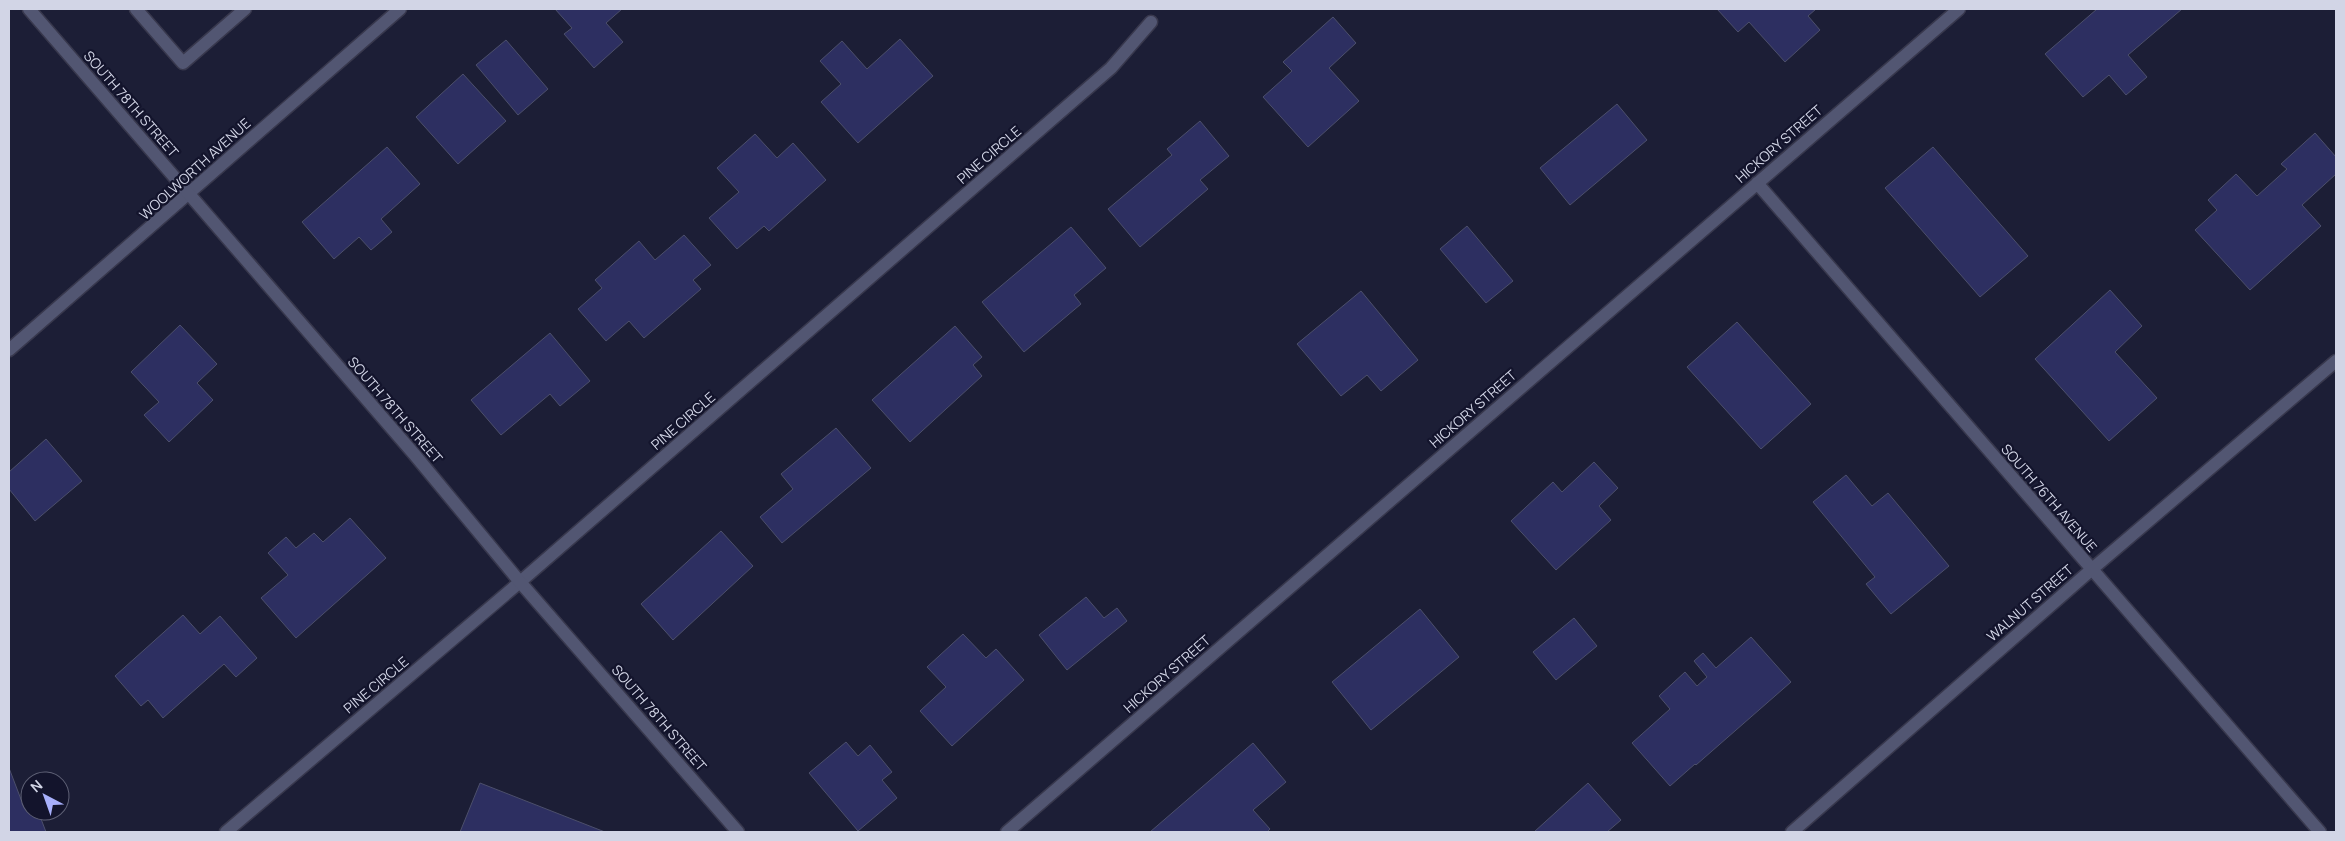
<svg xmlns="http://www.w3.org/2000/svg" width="2345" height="841" font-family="Manrope,sans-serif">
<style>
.building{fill:#2d2f61;stroke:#4c4f6b}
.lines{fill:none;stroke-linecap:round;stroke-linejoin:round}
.lane-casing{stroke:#38384d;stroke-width:15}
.street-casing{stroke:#38384d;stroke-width:15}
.secondary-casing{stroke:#38384d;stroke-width:15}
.lane{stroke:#525672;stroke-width:12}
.street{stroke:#525672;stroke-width:12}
.secondary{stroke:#525672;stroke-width:12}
.labels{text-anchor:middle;stroke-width:4.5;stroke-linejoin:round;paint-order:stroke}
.street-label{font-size:14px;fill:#d2d5e6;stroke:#13142c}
</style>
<rect width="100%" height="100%" fill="#1c1e36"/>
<path class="building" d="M555,9h67l-16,14 17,19 -29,26 -30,-34 8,-6z
M1717,9h99l-8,7 12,14 -35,32 -36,-40 -11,10z
M2097,9h85l-54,46 19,22 -21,18 -17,-20 -26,22 -38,-43z
M1333,17l23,26 -27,25 30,33 -51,46 -45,-50 29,-26 -9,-9z
M900,39l33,37 -75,67 -37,-41 20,-18 -21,-23 22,-20 25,28z
M506,40l42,49 -30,26 -42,-50z
M463,74l43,47 -48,43 -42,-47z
M1617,104l30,36 -77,65 -30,-37z
M1200,121l29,35 -29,24 8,9 -68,58 -32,-38 64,-54 -5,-6z
M2315,133l21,24v17l-34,31 19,21 -71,64 -55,-60 22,-20 -9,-10 28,-26 21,22 30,-27 -6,-5z
M755,134l22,24 16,-15 33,37 -57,51 -5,-5 -27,23 -28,-31 30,-26 -22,-24z
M387,147l33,37 -39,35 11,13 -21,18 -12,-13 -25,22 -32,-37z
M1933,147l95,109 -48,41 -95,-109z
M1467,226l46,55 -27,22 -46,-54z
M1071,227l35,41 -32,27 7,9 -57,48 -42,-50z
M684,235l27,30 -18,15 8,9 -57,49 -15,-17 -23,20 -28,-32 24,-21 -7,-8 44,-39 16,19z
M2110,290l32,36 -27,26 42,46 -48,43 -74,-82z
M1361,291l57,69 -37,31 -14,-16 -26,21 -44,-52z
M1737,322l74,82 -50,45 -74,-82z
M180,325l37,39 -20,19 16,17 -44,42 -25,-27 15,-13 -28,-30z
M955,326l27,31 -9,8 9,11 -72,66 -38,-42z
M550,333l40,48 -30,25 -10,-12 -49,41 -30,-35z
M836,428l35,40 -89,75 -22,-26 33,-28 -12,-15z
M46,439l36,42 -47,40 -26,-32v-17z
M1594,462l24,26 -19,18 12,14 -55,50 -45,-49 42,-39 9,10z
M1846,475l26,31 16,-13 61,73 -58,48 -25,-30 9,-7 -62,-75z
M350,518l36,40 -90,80 -35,-40 27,-23 -20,-22 18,-16 10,11 18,-15 9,9z
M721,531l32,35 -80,74 -32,-36z
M1086,597l18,21 13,-10 10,13 -60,49 -28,-35z
M1420,609l39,48 -88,73 -39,-48z
M183,615l17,19 20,-18 37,42 -21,19 -12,-13 -61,54 -15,-18 -7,6 -26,-30z
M1574,618l23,28 -41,34 -23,-28z
M963,634l23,24 10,-9 28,31 -72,66 -32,-35 26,-24 -19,-20z
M1751,637l40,45 -95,83 -1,-1 -25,22 -38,-43 38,-34 -11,-13 26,-24 12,14 10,-9 -13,-16 9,-8 13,15z
M846,742l12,14 12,-11 22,27 -10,8 15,18 -39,33 -49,-58z
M1253,743l33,39 -33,28 17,19 -3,3h-117z
M9,768l13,34 8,-3v12h8l8,21h-37z
M480,783l125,49h-145z
M1588,783l33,37 -14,12h-73z"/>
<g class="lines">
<defs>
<path id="lane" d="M136,9l47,54 62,-54"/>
<path id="street" d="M1757,183l563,649
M9,350l391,-341
M226,832l294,-250 591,-514 40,-46
M1007,832l952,-823
M1792,832l299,-262 245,-209"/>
<path id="secondary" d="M29,9l385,445 106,128 218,250"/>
</defs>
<use href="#lane" class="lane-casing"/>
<use href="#street" class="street-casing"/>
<use href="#secondary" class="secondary-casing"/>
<use href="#lane" class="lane"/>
<use href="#street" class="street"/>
<use href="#secondary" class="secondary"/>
</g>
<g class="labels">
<g class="street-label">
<text transform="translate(131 104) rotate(49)" y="5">SOUTH 78TH STREET</text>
<text transform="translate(1779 144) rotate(-41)" y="5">HICKORY STREET</text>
<text transform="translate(989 155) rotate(-41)" y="5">PINE CIRCLE</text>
<text transform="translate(195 169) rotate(-42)" y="5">WOOLWORTH AVENUE</text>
<text transform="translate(1473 409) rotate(-41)" y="5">HICKORY STREET</text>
<text transform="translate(395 410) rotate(49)" y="5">SOUTH 78TH STREET</text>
<text transform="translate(683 421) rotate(-41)" y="5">PINE CIRCLE</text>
<text transform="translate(2049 498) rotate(49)" y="5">SOUTH 76TH AVENUE</text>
<text transform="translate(2030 603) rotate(-41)" y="5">WALNUT STREET</text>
<text transform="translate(1167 674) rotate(-41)" y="5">HICKORY STREET</text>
<text transform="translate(376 685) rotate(-40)" y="5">PINE CIRCLE</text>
<text transform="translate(659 718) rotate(49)" y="5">SOUTH 78TH STREET</text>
</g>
</g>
<rect width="2345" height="841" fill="none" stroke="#d2d5e6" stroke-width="20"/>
<g transform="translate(45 796) rotate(319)"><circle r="24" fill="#13142c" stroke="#5f6176"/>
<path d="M0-4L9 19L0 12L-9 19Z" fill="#a8b0fc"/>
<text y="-8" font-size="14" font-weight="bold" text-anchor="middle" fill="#d2d5e6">N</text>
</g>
</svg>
